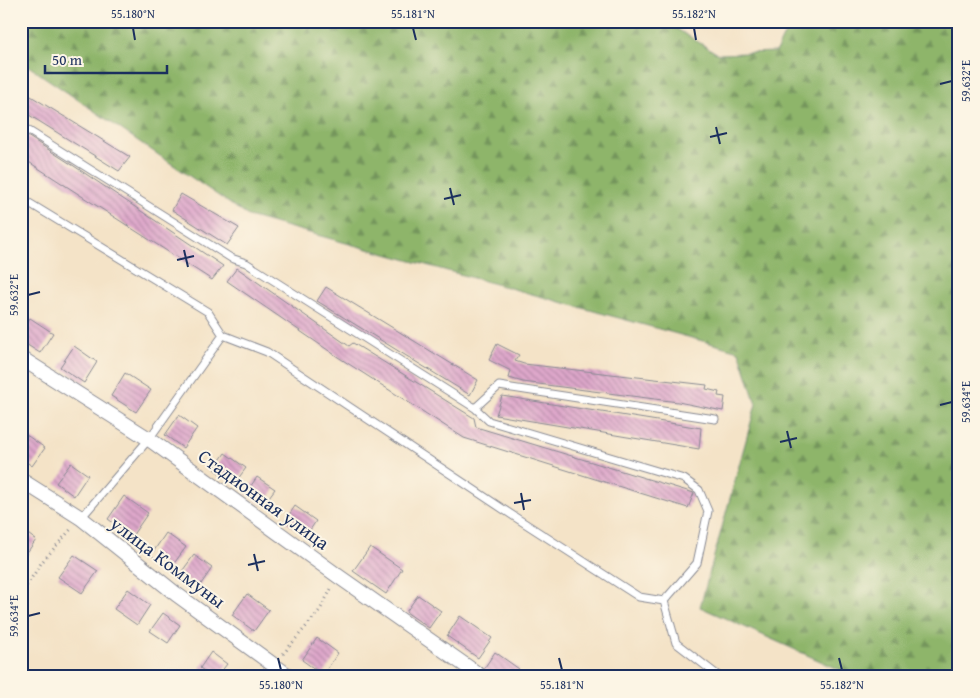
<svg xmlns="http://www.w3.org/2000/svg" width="980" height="698" font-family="'Gentium Book Plus',serif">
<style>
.forest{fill:url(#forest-firs);stroke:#547264}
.building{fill:url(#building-back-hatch)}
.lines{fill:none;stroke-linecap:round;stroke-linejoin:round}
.service-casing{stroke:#888992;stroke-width:9}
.minor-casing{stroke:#888992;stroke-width:16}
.path{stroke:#888992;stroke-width:3;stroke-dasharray:1 4;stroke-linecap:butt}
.service{stroke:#fff;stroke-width:7}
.minor{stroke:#fff;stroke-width:14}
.ticks{fill:none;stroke:#1b2f5e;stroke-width:2}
.labels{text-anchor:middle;stroke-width:4;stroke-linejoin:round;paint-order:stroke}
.street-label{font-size:19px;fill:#1b2f5e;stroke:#fcf5e5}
.neatline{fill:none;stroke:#1b2f5e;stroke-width:2}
.ticks-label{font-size:12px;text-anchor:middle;fill:#1b2f5e}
</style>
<defs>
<pattern id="forest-firs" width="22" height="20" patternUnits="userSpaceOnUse" patternTransform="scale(1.25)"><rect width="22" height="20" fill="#8eb56b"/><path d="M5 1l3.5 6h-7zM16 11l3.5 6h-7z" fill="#73945b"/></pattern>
<pattern id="building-back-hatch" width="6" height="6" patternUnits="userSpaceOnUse" patternTransform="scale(1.25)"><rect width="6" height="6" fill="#dea7ca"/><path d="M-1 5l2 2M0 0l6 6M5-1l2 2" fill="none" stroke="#b388a7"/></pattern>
</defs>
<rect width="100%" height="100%" fill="#fcf5e5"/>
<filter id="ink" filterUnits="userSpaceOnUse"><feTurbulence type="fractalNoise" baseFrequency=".02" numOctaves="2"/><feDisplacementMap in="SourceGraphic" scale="10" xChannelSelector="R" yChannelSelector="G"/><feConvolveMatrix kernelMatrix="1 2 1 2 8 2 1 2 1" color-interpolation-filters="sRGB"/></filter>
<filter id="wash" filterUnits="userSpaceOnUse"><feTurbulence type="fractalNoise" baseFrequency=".0096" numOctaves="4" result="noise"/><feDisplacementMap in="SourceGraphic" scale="20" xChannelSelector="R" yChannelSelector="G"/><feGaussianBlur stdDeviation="1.12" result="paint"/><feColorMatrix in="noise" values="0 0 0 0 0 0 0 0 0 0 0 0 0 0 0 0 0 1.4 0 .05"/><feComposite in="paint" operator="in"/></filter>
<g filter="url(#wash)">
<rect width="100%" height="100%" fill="#f4e3c7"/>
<path class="forest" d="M21,21h643l54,33 58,-2 15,-31h168v656h-103l-156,-70 56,-203 -17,-53 -491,-135 -227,-155z"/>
<g id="blocks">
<path class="building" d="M21,90l109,67 -11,14 -98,-61z
M21,132l53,34 149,100 -11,14 -191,-123z
M181,194l58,34 -12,17 -55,-35z
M237,268l112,78 4,-3 121,75 2,9 218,66 -6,15 -224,-70 -126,-81 -111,-76z
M326,287l152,93 -8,15 -153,-94z
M30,318l23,15 -13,20 -19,-12v-10z
M497,344l22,11 -4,6 9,3 183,21 -1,4 13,3 -1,4 7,1 -2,14 -45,-9 -155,-20 -14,-4 2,-7 -22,-11z
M74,346l23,16 -13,21 -24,-16z
M125,373l26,17 -15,22 -25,-16z
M502,396l199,32 -2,21 -203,-34z
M179,415l18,13 -14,20 -18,-13z
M25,434l20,14 -13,18 -11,-8v-18z
M225,453l21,15 -12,16 -20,-15z
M71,463l17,12 -14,21 -18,-13z
M257,477l18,12 -12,16 -17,-12z
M124,496l24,17 -16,23 -24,-17z
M295,506l21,15 -10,15 -21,-15z
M21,529l15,11 -15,21z
M166,533l20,14 -16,22 -19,-14z
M370,547l32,22 -16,25 -33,-23z
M74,555l24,16 -16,22 -24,-16z
M194,555l18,13 -13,19 -19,-13z
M128,589l22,16 -13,20 -23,-16z
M247,594l22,16 -15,21 -22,-16z
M418,595l23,16 -12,17 -23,-16z
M163,613l17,12 -12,18 -18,-12z
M460,616l32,22 -14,20 -31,-22z
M317,638l21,15 -15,22 -21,-15z
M211,652l16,12 -10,13h-5l-12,-9z
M495,652l24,17 -6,8h-20l-10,-7z"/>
</g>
</g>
<g filter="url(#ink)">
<use href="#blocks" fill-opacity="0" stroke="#888992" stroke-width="1"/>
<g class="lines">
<defs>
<path id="service" d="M21,126l210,132 15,5 229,145 14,13 195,58 15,11 9,21 -11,52 -33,38 -25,-4 -124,-80 -248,-165 -44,-17 -15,-23 -187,-114
M475,408l24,-22 216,33
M81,518l68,-79 74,-104
M664,601l12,42 44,34"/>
<path id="minor" d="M21,358l128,81 189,137 144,101
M21,480l60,38 95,76 114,83"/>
</defs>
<use href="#service" class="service-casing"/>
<use href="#minor" class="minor-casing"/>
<path class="path" d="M21,594l21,-32 30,-34
M283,654l37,-44 11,-21"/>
<use href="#service" class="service"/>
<use href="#minor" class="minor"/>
</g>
</g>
<path class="ticks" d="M133,28l2,12M413,28l3,12M694,28l2,12M940,84l12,-3M716,127l4,17M710,137l17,-4M450,188l4,17M444,199l17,-4M184,250l4,17M177,260l17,-4M28,295l12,-3M940,405l12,-3M787,431l4,17M780,442l17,-4M521,493l3,17M514,503l17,-3M254,554l4,17M248,565l17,-4M28,616l12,-3M278,658l3,12M559,658l3,12M839,658l3,12"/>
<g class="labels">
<g class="street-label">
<text transform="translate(264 499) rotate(36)" y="7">Стадионная улица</text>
<text transform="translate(168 562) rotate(37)" y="7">улица Коммуны</text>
</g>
</g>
<rect width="980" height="698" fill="none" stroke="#fcf5e5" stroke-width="55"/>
<path d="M45 65v8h122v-8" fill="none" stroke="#1b2f5e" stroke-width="2.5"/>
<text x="52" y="65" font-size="15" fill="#1b2f5e" stroke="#fcf5e5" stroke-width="4" paint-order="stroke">50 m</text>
<rect x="28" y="28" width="924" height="642" class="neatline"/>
<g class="ticks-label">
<text x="133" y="18">55.180°N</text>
<text x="413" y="18">55.181°N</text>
<text x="694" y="18">55.182°N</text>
<text transform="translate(966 81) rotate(-90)" y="4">59.632°E</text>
<text transform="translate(14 295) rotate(-90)" y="4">59.632°E</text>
<text transform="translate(966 402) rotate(-90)" y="4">59.634°E</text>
<text transform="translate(14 616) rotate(-90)" y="4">59.634°E</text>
<text x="281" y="689">55.180°N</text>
<text x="562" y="689">55.181°N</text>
<text x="842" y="689">55.182°N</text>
</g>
</svg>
